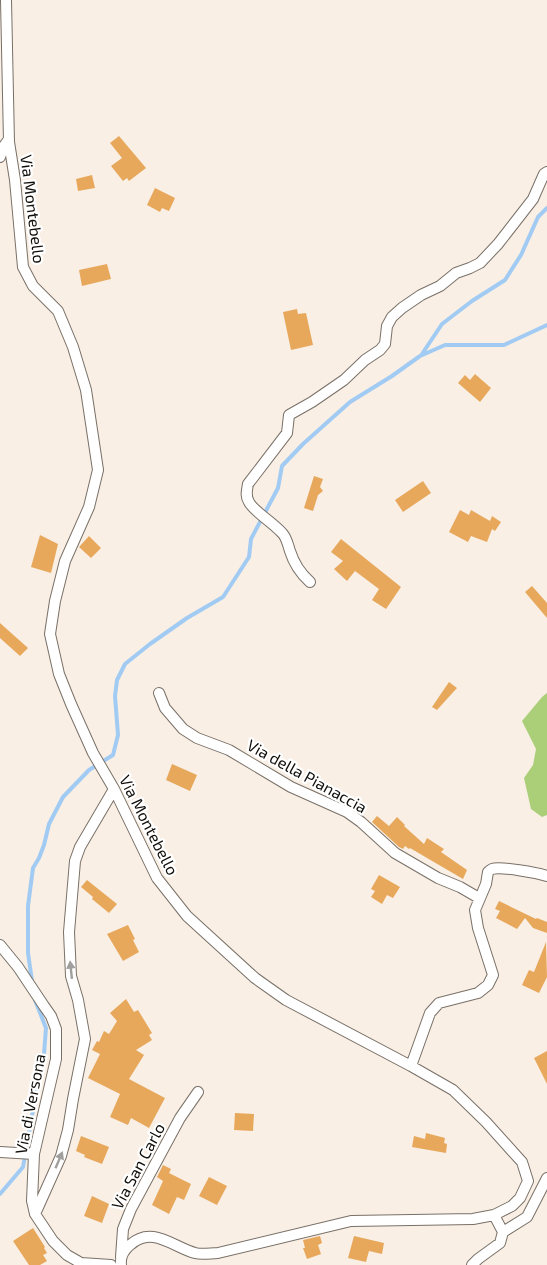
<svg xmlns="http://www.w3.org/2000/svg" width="547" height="1265" font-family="'Exo 2',sans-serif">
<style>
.forest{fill:#abcf79}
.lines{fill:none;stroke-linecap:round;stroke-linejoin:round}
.stream{stroke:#a2cbf3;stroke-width:4}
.building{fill:#e7a85c}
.street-casing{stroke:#797067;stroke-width:12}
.street{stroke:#fff;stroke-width:10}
.oneway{fill:#a09f9d}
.labels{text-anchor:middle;stroke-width:4.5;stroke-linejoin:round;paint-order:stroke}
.street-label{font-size:16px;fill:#110e0a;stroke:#fff}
</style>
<rect width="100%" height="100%" fill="#f9efe5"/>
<path class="forest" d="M547,693v122l-5,2 -11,-8 -7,-31 9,-13 3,-16 -14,-28 20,-24z"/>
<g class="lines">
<path class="stream" d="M422,354l20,-30 30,-23 33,-21 16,-25 17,-38 9,-9
M32,981l-4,-28v-47l5,-38 6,-10 5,-13 5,-21 14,-27 26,-27 24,-15 5,-20 -3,-39 2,-16 8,-16 25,-20 37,-26 36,-21 26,-40 2,-18 27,-51 4,-22 21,-22 47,-42 42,-26 28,-20 25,-11h59l43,-20
M0,1194l23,-27 15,-86 6,-27 2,-26 -11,-28"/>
</g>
<path class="building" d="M119,136l27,32 -17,13 -2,-3 -4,3 -12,-15 11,-8 -12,-15z
M92,175l3,13 -17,3 -2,-12z
M155,188l20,10 -6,13 -7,-3 -2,4 -13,-7z
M107,264l4,15 -29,7 -3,-16z
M297,309l1,5 8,-1 7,32 -22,5 -8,-38z
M475,374l16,14 -11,14 -22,-19 7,-8 5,5z
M314,476l9,3 -3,8 3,4 -5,4 -5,16 -9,-3z
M423,481l8,12 -28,19 -8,-12z
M460,510l9,5 2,-5 19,11 2,-5 9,6 -6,9 -3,-2 -5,13 -16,-6 -3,6 -19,-10z
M40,535l18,9 -7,29 -20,-6z
M89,536l12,12 -10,10 -12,-11z
M341,539l60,48 -15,22 -14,-9 7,-11 -24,-18 -8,10 -13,-12 9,-8 -12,-9z
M532,586l15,17v15l-22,-26z
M0,623l28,25 -8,8 -20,-18z
M449,682l8,6 -20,22 -5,-3z
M172,764l25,11 -7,16 -24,-11z
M377,816l12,10 8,-9 8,8 -1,1 20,18 3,-6 17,11 -3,3 26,18 -4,9 -53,-31 -1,1 -4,-3 -2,3 -4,-2 -27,-25z
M379,875l21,12 -7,11 -6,-3 -5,9 -11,-7 4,-6 -4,-2z
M87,880l30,24 -8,9 -17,-14 1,-2 -12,-10z
M499,901l37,18 1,-1 10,4v11l-14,-5 -8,-10 -8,11 -21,-11 4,-7 -5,-2z
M128,925l7,14 -2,1 6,12 -16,9 -16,-27z
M546,942l1,35 -8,16 -17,-8 7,-15 5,2z
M126,999l8,13 4,-2 14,23 -3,2 3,5 -16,10 8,5 -15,24 36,19 -16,30 -18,-10 -3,7 -18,-8 10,-23 -32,-16 12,-24 -8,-4 5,-9 2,1 5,-11 5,3 8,-13 -7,-8z
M547,1051v33l-13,-26z
M235,1113l19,1 -1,17 -19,-1z
M426,1133l19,5 -1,5 3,1 -1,9 -34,-6 2,-11 11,3z
M81,1136l28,11 -7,17 -18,-7 1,-2 -9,-4z
M163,1165l8,4 -2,4 22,11 -7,16 -7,-3 -8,17 -17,-9 11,-24 -6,-4z
M209,1177l18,9 -10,19 -18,-9z
M92,1196l17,8 -7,19 -18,-7z
M33,1228l12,19 -1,1 3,5 -4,2 4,6 -7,4h-11l-16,-24z
M320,1236l2,7 -4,2 3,9 -14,5 -4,-11h2l-2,-8z
M354,1236l30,7 -2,11 -13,-3 -3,11 -18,-4z"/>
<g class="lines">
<defs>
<path id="street" d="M6,0l3,142 6,38 8,87 10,19 25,25 15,36 13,43 12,80 -9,37 -24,54 -10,40 -5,33 9,40 12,30 22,49 21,36 43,89 30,38 68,62 31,22 125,66 42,24 33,32 36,40 6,19 -8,17 -8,8 -18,9 -21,4 -122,2 -133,32c-7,0 -16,2 -23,0 -22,-6 -43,-28 -65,-8 -6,5 -10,12 -9,20
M0,157l4,-11 5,-7
M310,582c-10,-9 -16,-18 -20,-31 -2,-6 -3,-12 -7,-17 -9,-11 -30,-23 -34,-32 -4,-6 -2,-12 -1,-18l39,-51 2,-18 23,-13 32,-22 21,-20 15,-10 5,-6 2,-18 5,-9 10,-9 19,-13 19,-9 16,-13 14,-5 10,-5 18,-19 35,-45 11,-25 3,-2
M159,693l6,15 18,21 14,9 32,12 62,37 56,25 14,10 34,31 43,25 22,9 19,11
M0,945l18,22 26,39 7,10 5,13v30l-22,95 -2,47 3,13 18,27 14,14 14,8 30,2
M411,1066l19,-53 9,-10 39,-10 10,-8 5,-10 -15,-47 -3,-18 11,-26 2,-12c1,-1 2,-2 4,-3 8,-3 46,4 55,7
M0,1152l34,2
M35,1214l26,-58 7,-26 5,-31 12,-60 -7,-39 -7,-24 -2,-44 6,-71 5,-14 34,-58
M494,1215l9,17 24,-15 20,-39
M121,1257l2,-28 8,-20 49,-91 18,-26
M472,1265l6,-6 22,-16 3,-11"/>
</defs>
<use href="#street" class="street-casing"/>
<use href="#street" class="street"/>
</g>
<defs><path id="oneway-solid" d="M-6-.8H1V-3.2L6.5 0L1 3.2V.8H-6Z" transform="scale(1.5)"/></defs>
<g class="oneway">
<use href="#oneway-solid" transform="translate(71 970) rotate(-96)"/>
<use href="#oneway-solid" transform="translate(59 1160) rotate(-67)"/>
</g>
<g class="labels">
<g class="street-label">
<text transform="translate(33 209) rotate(83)" y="6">Via Montebello</text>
<text transform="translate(307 776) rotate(29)" y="6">Via della Pianaccia</text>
<text transform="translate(149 825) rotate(63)" y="6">Via Montebello</text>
<text transform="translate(30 1104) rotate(-79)" y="6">Via di Versona</text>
<text transform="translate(138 1166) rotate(-62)" y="6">Via San Carlo</text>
</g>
</g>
</svg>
